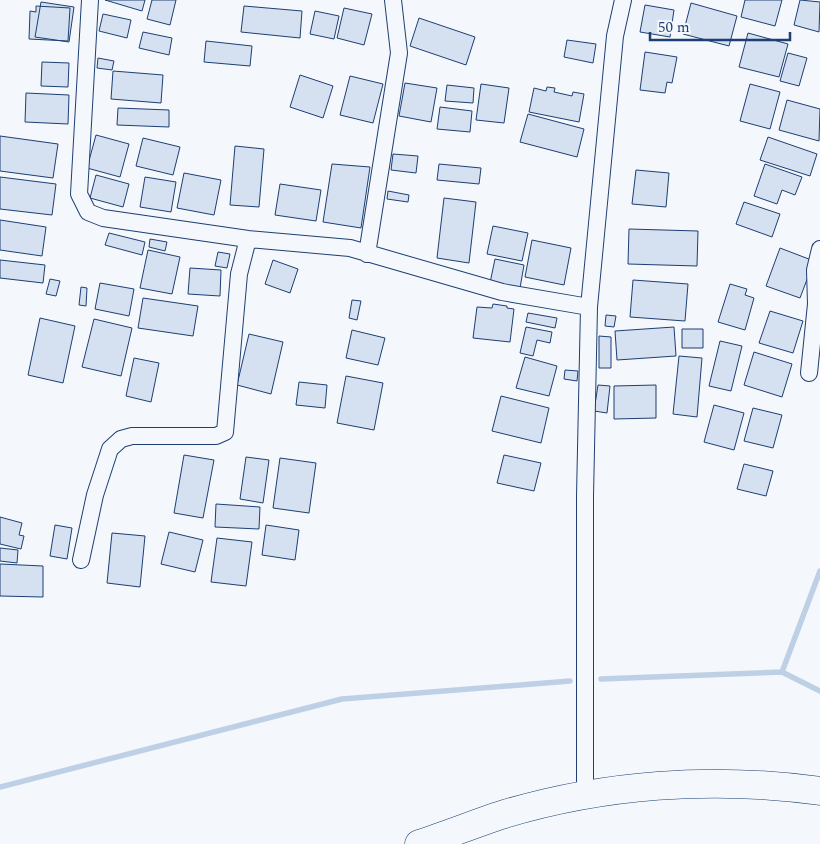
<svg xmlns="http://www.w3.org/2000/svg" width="820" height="844" font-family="Spectral,serif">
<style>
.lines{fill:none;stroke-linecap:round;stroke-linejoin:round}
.stream{stroke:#bed0e5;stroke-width:5.5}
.building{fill:#d5e0f0;stroke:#1d3f73}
.street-casing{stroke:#1d3f73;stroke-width:18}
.highway-casing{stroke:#1d3f73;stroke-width:29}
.street{stroke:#f4f7fb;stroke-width:16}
.highway{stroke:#f4f7fb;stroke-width:28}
</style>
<rect width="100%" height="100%" fill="#f4f7fb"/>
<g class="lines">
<path class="stream" d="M782,672l38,-101
M601,679l181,-7 38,19
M0,787l342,-88 228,-18"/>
</g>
<path class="building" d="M105,0h40l-3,11z
M152,0h24l-6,25 -23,-6z
M745,0h37l-7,26 -34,-9z
M800,0l20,2 -1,30 -25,-7z
M41,2l33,5 -5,35 -34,-5z
M691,3l46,13 -8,30 -46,-12z
M645,5l29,5 -4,27 -30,-5z
M36,6l34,2 -2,33 -39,-2 1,-28 6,1z
M244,6l58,5 -2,27 -59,-6z
M344,8l28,6 -8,31 -27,-7z
M315,11l24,5 -5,23 -24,-5z
M103,14l28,6 -4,18 -28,-7z
M419,18l56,19 -9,28 -56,-19z
M143,32l29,6 -3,17 -30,-7z
M748,33l40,11 -9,33 -40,-10z
M567,40l29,4 -3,19 -29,-6z
M206,41l46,5 -2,20 -46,-4z
M645,52l32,5 -5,26 -5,-1 -2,11 -25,-3z
M788,53l19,5 -8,28 -19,-5z
M98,58l16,3 -2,9 -15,-2z
M42,62l27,1 -1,24 -27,-1z
M113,71l50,4 -2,28 -50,-4z
M300,75l33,11 -10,32 -33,-11z
M350,76l33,8 -10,39 -33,-8z
M405,83l32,5 -6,34 -32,-6z
M481,84l28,4 -5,35 -28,-3z
M750,84l30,8 -10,37 -30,-8z
M447,85l27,3 -1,15 -28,-2z
M547,87l8,1 -1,4 18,4 1,-4 11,2 -5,28 -50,-10 5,-24 12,3z
M26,93l43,2 -1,29 -43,-2z
M787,100l33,9 -1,32 -40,-11z
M440,107l32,4 -2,21 -33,-3z
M118,108l51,2v17l-52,-2z
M528,114l56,15 -7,28 -57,-15z
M96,135l33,9 -9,33 -33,-9z
M0,136l58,8 -5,34 -53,-7z
M768,137l49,17 -7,22 -50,-16z
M143,138l37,9 -7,28 -37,-9z
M235,146l29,3 -5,58 -29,-2z
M393,154l25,2 -2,17 -25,-3z
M332,164l38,3 -9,61 -38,-6z
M439,164l42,4 -2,16 -42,-4z
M765,164l37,13 -7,18 -13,-5 -5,14 -23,-8z
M636,170l33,3 -3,34 -34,-3z
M184,173l37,7 -7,35 -37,-7z
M96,175l33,9 -6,23 -33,-9z
M0,177l56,7 -4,31 -52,-6z
M145,177l31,5 -5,30 -31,-5z
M280,184l41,6 -5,31 -41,-6z
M388,191l21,4 -1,7 -21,-3z
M444,198l32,4 -7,61 -32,-5z
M744,202l36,12 -8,23 -36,-13z
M0,220l46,7 -4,29 -42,-6z
M493,226l35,7 -6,28 -35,-7z
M629,229l69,2 -1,35 -69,-2z
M109,233l36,9 -3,13 -37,-10z
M150,239l17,3 -2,9 -16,-4z
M532,240l39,8 -7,37 -39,-8z
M780,248l34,13 -14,37 -34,-12z
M148,250l32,7 -8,37 -32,-6z
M218,252l12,2 -3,14 -12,-2z
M495,259l29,6 -4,23 -30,-5z
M0,260l45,5 -2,18 -43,-5z
M273,260l25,9 -8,24 -25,-9z
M190,268l31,2 -1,26 -32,-2z
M50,279l10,2 -4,15 -10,-2z
M633,280l55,4 -3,37 -55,-4z
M100,283l34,6 -5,27 -34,-7z
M730,284l17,5 -2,6 9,3 -9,32 -27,-8z
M81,287l6,1 -1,18 -7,-1z
M143,298l55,8 -5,30 -55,-8z
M352,300l9,1 -4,19 -8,-2z
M493,304l14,2v2l7,1 -4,33 -37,-4 4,-31 15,1z
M770,311l33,10 -10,32 -34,-10z
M528,313l29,5 -2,10 -29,-6z
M606,315l10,1 -2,11 -9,-1z
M40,318l35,8 -12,57 -35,-8z
M94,319l38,9 -11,48 -39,-9z
M526,327l26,5 -2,11 -13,-3 -4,16 -13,-3z
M674,327l2,29 -59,4 -2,-29z
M682,329h21v19h-21z
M352,330l33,8 -7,27 -32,-7z
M249,334l34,8 -12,52 -34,-9z
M599,336l12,1v31h-12z
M720,341l22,5 -11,45 -22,-5z
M754,352l38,12 -10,33 -38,-12z
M679,356l23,2 -5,59 -24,-3z
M525,357l32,9 -8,30 -33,-8z
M134,358l25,5 -8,39 -25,-6z
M565,370l13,1 -1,10 -13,-2z
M346,376l37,7 -9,47 -37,-7z
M299,382l28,3 -2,23 -29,-3z
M598,385l12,1 -3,27 -13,-2z
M656,385v33l-42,1v-33z
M501,396l48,12 -8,35 -49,-12z
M714,405l30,8 -10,37 -30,-8z
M753,408l29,7 -9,33 -29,-7z
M184,455l30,5 -11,58 -29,-5z
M504,455l37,8 -7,28 -37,-8z
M246,457l23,3 -6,43 -23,-4z
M280,458l36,5 -7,50 -36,-5z
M744,464l29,7 -7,25 -29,-7z
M216,504l44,3 -1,22 -44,-2z
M0,517l22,6 -3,12 5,1 -3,13 -21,-5z
M55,525l17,3 -5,31 -17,-3z
M266,525l33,5 -4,30 -33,-5z
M169,532l34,8 -8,32 -34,-8z
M112,533l33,3 -5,51 -33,-4z
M217,538l35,4 -6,44 -35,-4z
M0,548l18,2 -1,13 -17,-2z
M0,564l43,2v31l-43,-1z"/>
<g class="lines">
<defs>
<path id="street" d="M90,0l-11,194 9,18 15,6 145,21 102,9 152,44 87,15
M367,254l32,-201 -6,-53
M809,373l7,-69 -1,-34 5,-21
M81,560l14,-65 15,-46 11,-10 11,-3h84l9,-4 14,-158 9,-35
M585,795v-299l4,-189 26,-271 8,-36"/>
<path id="highway" d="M419,844c27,-9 53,-19 79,-28 103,-32 215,-40 322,-25"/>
</defs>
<use href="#street" class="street-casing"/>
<use href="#highway" class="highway-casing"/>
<use href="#street" class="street"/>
<use href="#highway" class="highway"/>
</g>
<path d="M650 32v8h140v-8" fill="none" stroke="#1d3f73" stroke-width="2.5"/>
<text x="658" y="32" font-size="15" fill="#1d3f73" stroke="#f4f7fb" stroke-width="4" paint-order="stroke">50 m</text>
</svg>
